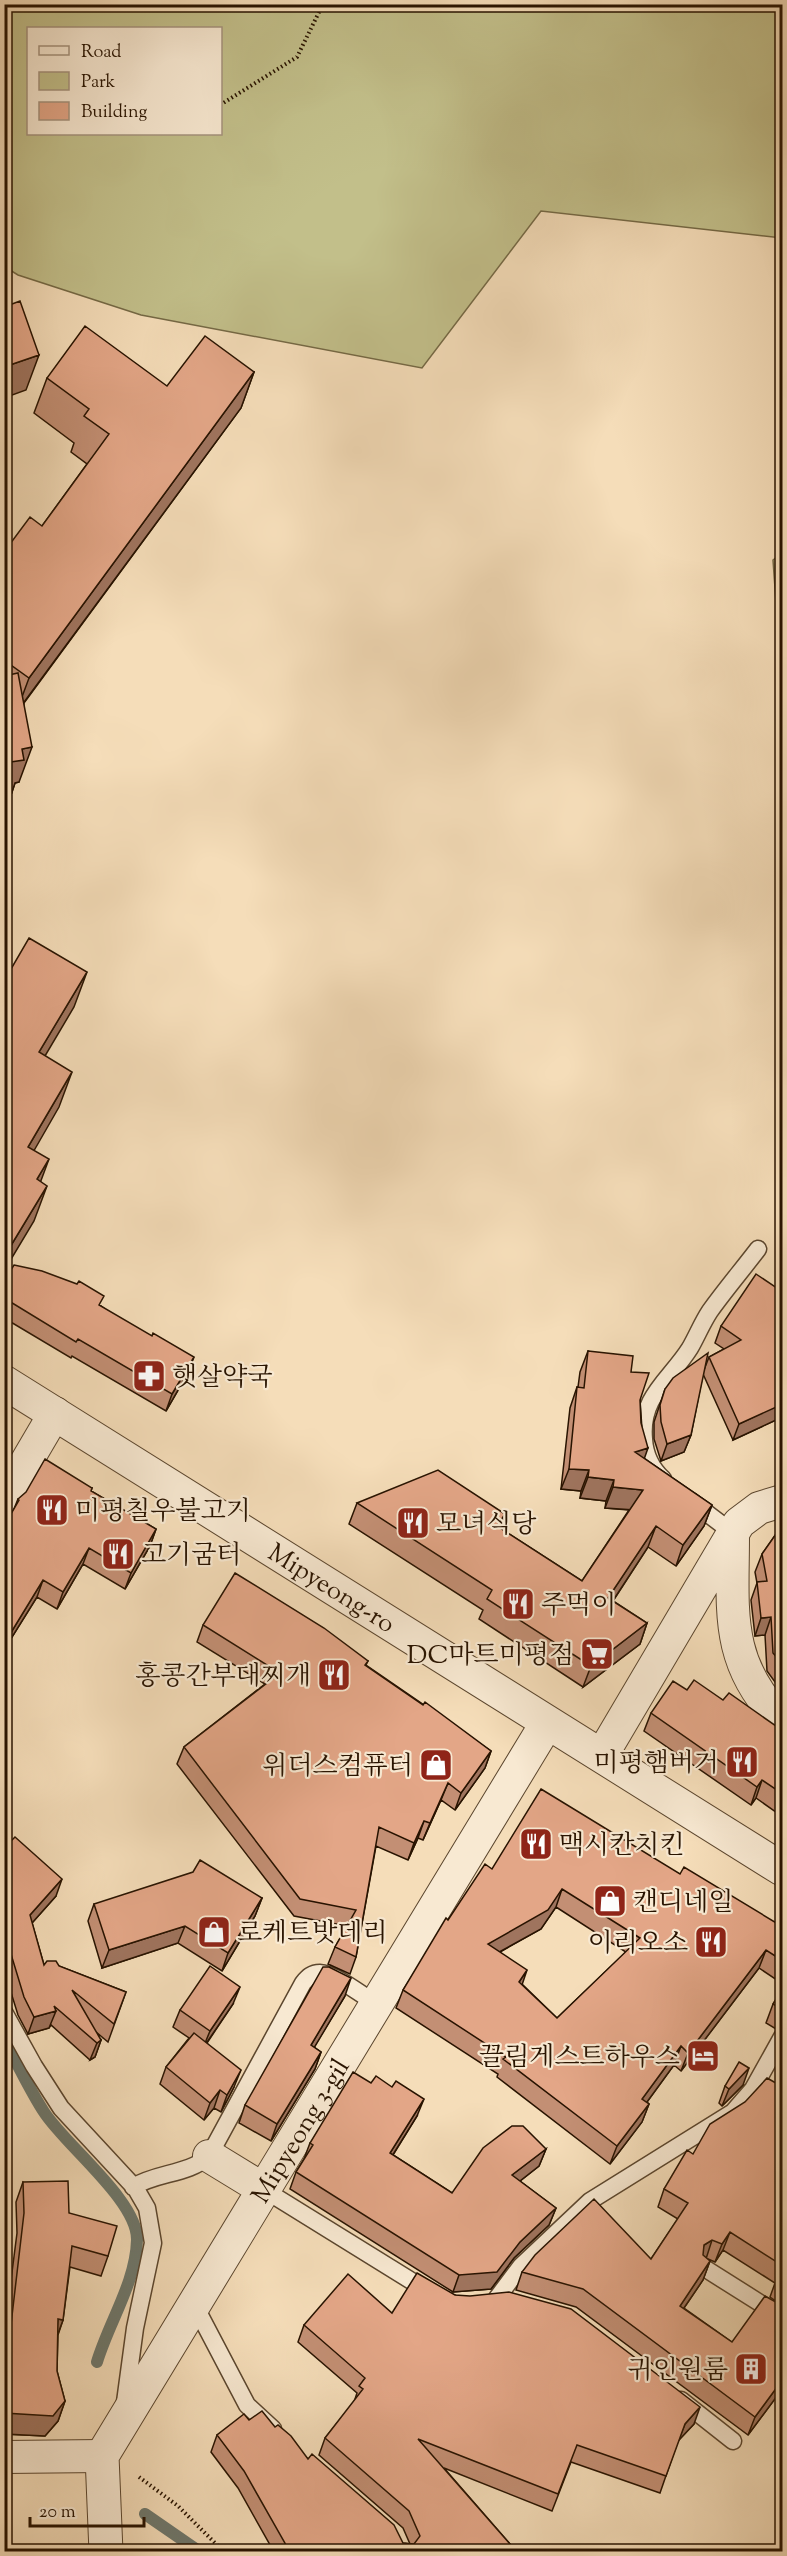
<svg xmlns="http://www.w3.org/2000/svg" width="787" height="2556" font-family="'Sorts Mill Goudy','Noto Serif KR',serif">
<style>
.green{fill:#c2bf8a;stroke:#756945;stroke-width:1.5;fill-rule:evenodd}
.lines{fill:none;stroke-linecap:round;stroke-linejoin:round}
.stream{stroke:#6e786d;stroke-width:12}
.service-casing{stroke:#5b462e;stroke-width:19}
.minor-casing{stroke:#5b462e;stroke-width:34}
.tertiary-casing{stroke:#5b462e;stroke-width:35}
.path{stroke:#281300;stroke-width:4;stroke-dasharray:1.5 3;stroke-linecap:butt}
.service{stroke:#f8e9d2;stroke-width:16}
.minor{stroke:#f8e9d2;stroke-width:32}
.tertiary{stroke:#f8e9d2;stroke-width:33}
.wall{fill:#c38f74;stroke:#281300;stroke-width:1.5;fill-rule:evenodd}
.shaded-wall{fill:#9f745e;stroke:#281300;stroke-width:1.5}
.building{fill:#e3a687;stroke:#281300;stroke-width:1.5;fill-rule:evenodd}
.labels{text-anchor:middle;stroke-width:4.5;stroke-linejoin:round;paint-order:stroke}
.poi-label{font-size:26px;fill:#281300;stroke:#f8e9d2;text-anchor:start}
.street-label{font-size:26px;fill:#281300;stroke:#f8e9d2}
</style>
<rect width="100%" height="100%" fill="#f5ddb9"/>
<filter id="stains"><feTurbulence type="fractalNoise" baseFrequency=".00333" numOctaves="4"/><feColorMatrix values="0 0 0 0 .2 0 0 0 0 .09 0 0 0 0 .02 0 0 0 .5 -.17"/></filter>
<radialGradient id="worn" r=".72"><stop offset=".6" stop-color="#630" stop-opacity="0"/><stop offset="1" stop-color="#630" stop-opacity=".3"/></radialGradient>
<path class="green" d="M4,5h778v233l-241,-27 -119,157 -281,-53 -123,-40 -13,-8zM28,28h192v106h-192z
M782,553v134l-9,-127z"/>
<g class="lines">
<path class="stream" d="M4,2040c14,24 25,49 40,72 21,33 94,89 93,128 -1,42 -28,82 -40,122
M145,2514l55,38"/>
<defs>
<path id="service" d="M663,1479c-12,-11 -18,-23 -19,-40 -4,-43 26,-59 46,-91 7,-12 12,-25 20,-37 15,-21 32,-41 48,-62
M691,1501l42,32
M4,2012l30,54 27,42 75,81 11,19 6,35 -18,85 -10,74
M133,2187c24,-15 55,-12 76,-31l94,-173c5,-6 9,-10 17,-10 13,0 44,23 56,31
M263,2189l168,104
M706,2269l76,48
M497,2298l24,-32 69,-65 143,-89 20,-23 29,-52
M194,2304l53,101 26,24
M681,2400l52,41"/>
<path id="minor" d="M4,1500l51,-87
M733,1535c0,76 -9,127 49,186
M602,1755l137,-232 20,-15 23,-7
M209,2156l54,33
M4,2457l98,-1"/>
<g id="tertiary">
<path id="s1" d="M4,1382l778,487"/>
<path id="s2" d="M106,2552l-4,-96 445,-733"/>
</g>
</defs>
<use href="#service" class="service-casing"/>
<use href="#minor" class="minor-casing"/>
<use href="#tertiary" class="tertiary-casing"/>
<path class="path" d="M220,105l77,-48 26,-53
M139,2477l39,29 46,46"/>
<use href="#service" class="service"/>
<use href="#minor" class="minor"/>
<use href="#tertiary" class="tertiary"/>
</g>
<path class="wall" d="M254,372l-13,36 -217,295 -5,79 -4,1 -4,12 -7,1v-244l38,-26 45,-62 -16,-12 3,-9 -40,-30 13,-35 120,8z
M783,1274v152l-7,-6 -43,20 -30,-66 -12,61 -7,17 -23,9 -7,-22v-17l11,-33 39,-19 5,-13 15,-8 -9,-6 6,-17 58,-37z
M4,1281l97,25 87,67 -22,38 -94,-55 -1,2 -67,-40z
M588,1351l43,21 9,28 4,58 68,47 -8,21 -28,40 -28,-19 -35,54 34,22 -7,21 -57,43 -104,-68 4,-9 -134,-86 8,-21 148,11 -5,14 82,53 47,-71 -24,-2 1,-7 -26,-3 1,-7 -20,-2 9,-81 7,-21h1l2,-15z
M92,1488l-1,3 65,38 -6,17 -25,43 -42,-25 -26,45 -20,-12 -33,53v-124l10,-17 4,-10z
M783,1524v169l-16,-22 -2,-36 -10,1 -4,-36 6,-17 -2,-11 7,-18z
M203,1625l165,36 -2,4 125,86 -6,17 -30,42 -14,-10 -18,40 -5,-2 -10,22 -32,-14 -20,111 -6,17 -22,-10 7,-17 12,-21 -53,-10 -117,-152 7,-17 81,-63 -68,-42z
M687,1690l36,10 60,31v86l-27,-19 -5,7 -107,-74 7,-18z
M4,1848l52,48 -24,27 12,42 15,1 67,26 -18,50 -12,-10 5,8 -6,17 -5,3 -39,-35 -2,3 -21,6 -10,-19 -14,-45z
M492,1869l188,5 103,53v57l-24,-16 -78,103 -7,-6 -27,37 2,2 -7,18 -32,42 -113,-87 1,-3 -102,-66 7,-18 45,-70zM556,1907l70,45 -69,66 -35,-34 -22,-32 41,-23z
M262,1898l-7,18 -33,55 -44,-28 -76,25 -14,-47 6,-17z
M783,1988v40l-7,1 -10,-6 7,-19z
M345,1996l-31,51 7,5 -6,17 -44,72 -32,-18 6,-18z
M233,2004l-26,39 27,44 -13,25 -7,-4 -10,12 -44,-36 6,-17 23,-29 -16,-11 7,-17z
M743,2085l-21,21 -3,-3 6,-17z
M783,2087v219l-13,-9 5,-14 -52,-33 -8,12 -7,-3 2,2 -7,19 -19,28 48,34 51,-36v82l-35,47 -172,-128 -60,-17 6,-18 129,-13 27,-40 -20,-12 6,-18 29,-35z
M417,2116l-24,39 59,38 94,-44 -7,17 -19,15 36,27 -7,17 -35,33 -23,31 -38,3 -163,-103 6,-17 8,-13 6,-16z
M23,2182l46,31 39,43 -7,20 -31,-9 -7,53 -5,15 -1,36 8,30 -7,20 -13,15 -41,-2v-99l13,-102 -1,-31z
M455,2295l239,129 -16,17 -18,52 -89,-31 -19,49 -108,-43 73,84h-243l-36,-64 -27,-36 6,-17 32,-15 26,7 33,32 95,84 7,1 -7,-16 -84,-73 6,-17 29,-36 3,-9 -59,-51 6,-17 88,-12z"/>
<path class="shaded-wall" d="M39,355l-13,35 -22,8v-31z
M254,372l-13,36 -225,305 13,-35z
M32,747l-13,35 -4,1 -4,12 -7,1v-33l18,-14z
M87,972l-13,35 -48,81 13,-36z
M72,1072l-13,35 -43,75 12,-35z
M49,1159l-13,35 1,-15z
M47,1186l-13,35 -30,50v-14z
M194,1357l-6,16 -22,38 6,-17z
M782,1403l-6,17 -43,20 6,-16z
M691,1435l-7,17 -23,9 6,-17z
M648,1448l-7,20 -6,-16z
M569,1469l20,1 -8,21 -20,-2z
M588,1477l26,3 -8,21 -26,-3z
M613,1487l30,3 -8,20 -30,-2z
M712,1505l-8,21 -28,40 7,-21z
M505,1514l-7,20 -1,-8z
M656,1526l-8,21 -47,72 7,-21z
M156,1529l-6,17 -25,43 6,-16z
M89,1548l-6,16 -26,45 6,-17z
M43,1580l-6,17 -33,53v-6l6,-10z
M771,1617l-6,18 -10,1 6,-18z
M647,1623l-7,21 -57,43 8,-21z
M491,1751l-6,17 -30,42 6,-17z
M762,1780l-6,18 -5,7 6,-18z
M448,1783l-7,17 -18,40 7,-17z
M424,1821l-6,17 -10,22 6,-17z
M62,1879l-6,17 -32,36 6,-17z
M562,1889l-6,18 -15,22 -60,33 7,-18z
M262,1898l-7,18 -33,55 6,-18z
M185,1926l-7,17 -76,25 7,-18z
M766,1950l-7,18 -78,103 7,-18z
M527,1970l-6,18 -2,-6z
M351,1978l-6,18 -40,67 6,-18z
M240,1987l-7,17 -30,44 7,-17z
M56,2011l-7,17 -21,6 6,-17z
M783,2011v17l-7,1z
M101,2040l-6,17 -5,3 7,-17z
M681,2046l-7,19 -38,52 6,-18z
M321,2052l-6,17 -44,72 6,-17z
M749,2068l-6,17 -21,21 7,-17z
M241,2070l-7,17 -13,25 6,-17z
M220,2090l-6,18 -10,12 6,-17z
M424,2099l-7,17 -33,53 6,-16z
M649,2104l-7,18 -32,42 7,-18z
M546,2149l-7,17 -33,26 6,-17z
M556,2208l-7,17 -35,33 -23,31 -38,3 6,-17 61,-33z
M730,2232l-7,18 -8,12 7,-18z
M712,2240l-6,19 -8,4 6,-18z
M710,2261l-7,19 -30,44 7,-18z
M58,2319l5,1 -7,19z
M783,2379v9l-35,47 7,-18z
M65,2401l-7,20 -13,15 -41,-2v-21z
M700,2407l-6,17 -16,17 7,-17z"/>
<path class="building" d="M20,301l19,54 -35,12v-60z
M85,326l82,60 38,-50 49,36 -225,306 -25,-18v-108l26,-35 12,9 67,-92 -25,-18 5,-7 -42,-31z
M18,673l14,74 -10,2 2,11 -20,3v-87z
M29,938l58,34 -48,80 33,20 -44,75 21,12 -12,20 10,7 -43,71v-276z
M14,1265l28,6 35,13 2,-3 25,15 -5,9 53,31 1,-3 41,24 -22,37 -94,-55 -2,3 -72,-44v-17z
M756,1274l24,16 3,-9v123l-44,20 -30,-67 32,-17 -20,-14z
M588,1351l45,5 -2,16 18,1 -9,27 1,23 7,25 -13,4 77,53 -29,40 -27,-19 -48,72 39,25 -56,43 -104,-67 5,-9 -135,-87 81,-33 67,44 -8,12 85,55 61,-91 -30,-3 1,-7 -26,-3 1,-7 -20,-1 8,-82 7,1z
M708,1353l-17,82 -24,9 -6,-22 -1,-17 5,-16 8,-11z
M45,1459l47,29 -1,3 65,38 -25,44 -42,-25 -26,44 -20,-12 -39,64v-118l15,-26 -1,-1 8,-7z
M783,1524v141l-10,-12 -2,-36 -10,1 -4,-36 10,-1 -5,-27z
M235,1573l89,55 44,33 -3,4 58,40 2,-3 66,49 -30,42 -13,-10 -18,40 -6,-2 -10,22 -35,-16 -23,130 -21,-10 21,-37 -56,-11 -116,-152 96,-74 -77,-48z
M694,1680l29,20 6,-7 54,38v63l-21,-14 -5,7 -106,-74 22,-32 14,9z
M541,1789l139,85 4,-7 99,60v34l-17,-11 -78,103 -7,-7 -39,53 7,5 -32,42 -114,-87 3,-2 -103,-67 43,-72 2,2 37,-56 7,5zM562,1889l78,49 -83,80 -38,-36 8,-12 -39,-26 60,-34z
M15,1837l47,42 -32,36 14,50 3,-4h9l3,5 67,26 -12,32 -42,-34 29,50 -4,3 -43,-37 2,5 -22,6 -10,-20 -20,-66v-83z
M200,1860l62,38 -34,55 -43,-27 -76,24 -15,-46 99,-32z
M210,1966l30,21 -30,44 -30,-21z
M323,1967h6l22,11 -40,67 10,7 -44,72 -32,-19z
M783,1988v22l-10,-6z
M194,2033l47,37 -14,25 -7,-5 -10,13 -44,-36z
M739,2062l10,6 -20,21 -4,-3z
M353,2072l18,11 5,-7 16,11 4,-6 28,18 -34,54 62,40 31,-45 29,-22h11l23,23 -34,26 44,33 -36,34 -23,30 -38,3 -163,-103 17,-27 -3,-2z
M767,2078l16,9v179l-53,-34 -8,12 -10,-4 -8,5 -1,10 7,6 -30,45 52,36 33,-46 18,10v73l-28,38 -172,-128 -61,-17 13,-17 59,-56 57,60 37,-56 -24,-14 23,-39 6,4 17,-30 35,-22z
M68,2181l1,32 48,13 -9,30 -36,-10 -9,74 -5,-1 -1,52 8,30 -12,15 -49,-3v-77l2,1v-4h4l14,-120 -1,-31z
M783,2271v12l-6,-4z
M417,2273l38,22 15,1 39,-4 62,17 129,98 -15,17 -19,52 -89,-31 -19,49 -140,-55 99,113h-219l-1,-2 -3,2h-4l-46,-81 -27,-36 27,-21 5,6 13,-9 13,16 3,-2 13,11 17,23 4,-5 82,71 9,18 11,1 6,-8 -11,-25 -84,-73 38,-49 -4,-3 6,-8 -61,-53 44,-51 44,39z"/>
<defs>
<symbol id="pharmacy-square" viewBox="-11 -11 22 22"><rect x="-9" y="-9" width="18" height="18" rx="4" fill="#8f2418" stroke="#f8e9d2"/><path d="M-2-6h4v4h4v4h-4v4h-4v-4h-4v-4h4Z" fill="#fff"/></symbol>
<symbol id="restaurant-square" viewBox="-11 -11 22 22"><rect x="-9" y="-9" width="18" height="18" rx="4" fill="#8f2418" stroke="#f8e9d2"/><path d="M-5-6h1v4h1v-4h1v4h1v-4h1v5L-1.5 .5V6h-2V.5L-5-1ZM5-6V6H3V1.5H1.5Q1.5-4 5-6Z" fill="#fff"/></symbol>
<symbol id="supermarket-square" viewBox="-11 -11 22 22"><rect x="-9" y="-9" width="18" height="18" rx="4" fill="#8f2418" stroke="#f8e9d2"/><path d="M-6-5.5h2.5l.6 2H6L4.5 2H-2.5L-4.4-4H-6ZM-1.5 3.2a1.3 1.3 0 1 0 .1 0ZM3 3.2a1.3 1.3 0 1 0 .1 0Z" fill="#fff"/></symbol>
<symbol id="shop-square" viewBox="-11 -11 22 22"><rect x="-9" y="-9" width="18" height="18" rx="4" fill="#8f2418" stroke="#f8e9d2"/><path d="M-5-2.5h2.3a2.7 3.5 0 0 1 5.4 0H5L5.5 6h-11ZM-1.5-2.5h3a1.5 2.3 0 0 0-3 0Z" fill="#fff"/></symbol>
<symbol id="hotel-square" viewBox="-11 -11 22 22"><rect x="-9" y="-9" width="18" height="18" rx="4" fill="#8f2418" stroke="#f8e9d2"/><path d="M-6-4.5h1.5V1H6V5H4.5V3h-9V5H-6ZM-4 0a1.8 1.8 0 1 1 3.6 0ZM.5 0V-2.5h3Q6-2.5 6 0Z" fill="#fff"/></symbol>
<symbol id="building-square" viewBox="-11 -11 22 22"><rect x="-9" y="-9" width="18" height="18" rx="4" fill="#8f2418" stroke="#f8e9d2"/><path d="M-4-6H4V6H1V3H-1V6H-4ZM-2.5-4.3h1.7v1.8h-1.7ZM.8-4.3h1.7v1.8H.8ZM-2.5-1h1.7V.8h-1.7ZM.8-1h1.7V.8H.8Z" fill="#fff"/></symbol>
</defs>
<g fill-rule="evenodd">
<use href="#pharmacy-square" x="130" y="1357" width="38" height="38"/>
<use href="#restaurant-square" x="33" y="1491" width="38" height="38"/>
<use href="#restaurant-square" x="394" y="1504" width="38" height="38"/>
<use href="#restaurant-square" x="99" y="1535" width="38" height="38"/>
<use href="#restaurant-square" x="499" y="1585" width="38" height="38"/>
<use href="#supermarket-square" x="578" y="1635" width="38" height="38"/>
<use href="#restaurant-square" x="315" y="1656" width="38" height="38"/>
<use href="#restaurant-square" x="723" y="1743" width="38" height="38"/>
<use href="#shop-square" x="417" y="1746" width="38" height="38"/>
<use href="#restaurant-square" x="517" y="1825" width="38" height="38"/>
<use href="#shop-square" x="591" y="1882" width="38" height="38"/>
<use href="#shop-square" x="195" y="1913" width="38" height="38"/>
<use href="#restaurant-square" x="692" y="1923" width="38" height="38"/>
<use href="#hotel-square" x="684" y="2037" width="38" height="38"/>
<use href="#building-square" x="732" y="2350" width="38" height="38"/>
</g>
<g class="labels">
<g class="poi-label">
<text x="172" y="1385">햇살약국</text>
<text x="75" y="1519">미평칠우불고기</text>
<text x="436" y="1532">모녀식당</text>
<text x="141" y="1563">고기굼터</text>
<text x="541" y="1613">주먹이</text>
<text x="574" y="1663" text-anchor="end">DC마트미평점</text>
<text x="311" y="1684" text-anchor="end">홍콩간부대찌개</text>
<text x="719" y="1771" text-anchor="end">미평햄버거</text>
<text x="413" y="1774" text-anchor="end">위더스컴퓨터</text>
<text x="559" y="1853">맥시칸치킨</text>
<text x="633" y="1910">캔디네일</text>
<text x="237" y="1941">로케트밧데리</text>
<text x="688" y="1951" text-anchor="end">이리오소</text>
<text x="680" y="2065" text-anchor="end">끌림게스트하우스</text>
<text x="728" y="2378" text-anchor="end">귀인원룸</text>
</g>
<g class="street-label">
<text dy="9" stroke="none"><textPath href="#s1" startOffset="387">Mipyeong-ro</textPath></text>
<text dy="9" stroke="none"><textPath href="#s2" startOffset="477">Mipyeong 3-gil</textPath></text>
</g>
</g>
<rect width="787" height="2556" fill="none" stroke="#f5ddb9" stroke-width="24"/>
<rect x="6" y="6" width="775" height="2544" fill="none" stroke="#281300" stroke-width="3"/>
<rect x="12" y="12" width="763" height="2532" fill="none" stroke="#281300" stroke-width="1.5"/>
<rect x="27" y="27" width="195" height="108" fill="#f8e9d2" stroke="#a5937e" stroke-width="1.5"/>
<rect x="39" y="46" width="30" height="9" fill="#f8e9d2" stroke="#a5937e" stroke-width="1.5"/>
<text x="81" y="57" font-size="18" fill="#281300">Road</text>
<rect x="39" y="72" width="30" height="18" fill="#c2bf8a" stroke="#a5937e" stroke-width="1.5"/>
<text x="81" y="87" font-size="18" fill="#281300">Park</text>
<rect x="39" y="102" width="30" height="18" fill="#e3a687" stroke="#a5937e" stroke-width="1.5"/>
<text x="81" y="117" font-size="18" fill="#281300">Building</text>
<path d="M30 2517v9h114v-9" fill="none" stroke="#281300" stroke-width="3"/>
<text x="39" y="2517" font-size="18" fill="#281300" stroke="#f8e9d2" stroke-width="4.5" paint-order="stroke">20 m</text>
<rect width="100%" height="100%" filter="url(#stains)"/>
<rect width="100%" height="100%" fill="url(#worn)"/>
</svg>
